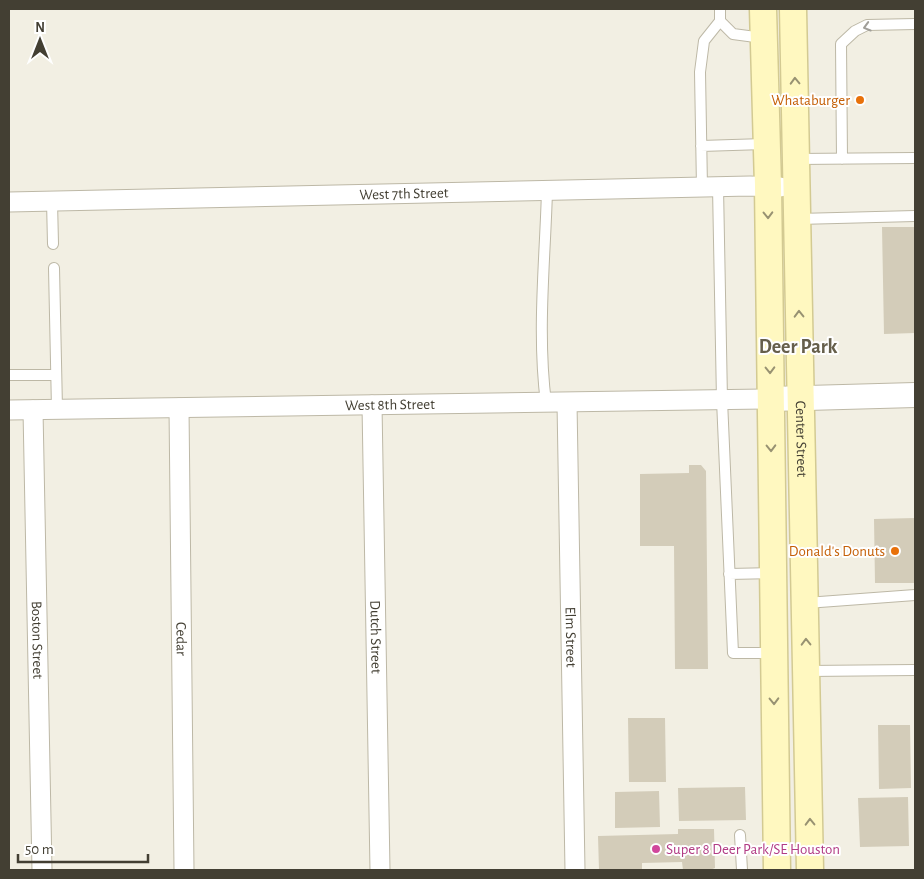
<svg xmlns="http://www.w3.org/2000/svg" width="924" height="879" font-family="'Alegreya Sans',sans-serif">
<style>
.building{fill:#d3ccb9}
.lines{fill:none;stroke-linecap:round;stroke-linejoin:round}
.service-casing{stroke:#bdb8a6;stroke-width:12}
.minor-casing{stroke:#bdb8a6;stroke-width:21}
.tertiary-casing{stroke:#bdb8a6;stroke-width:26}
.secondary-casing{stroke:#d3ca92;stroke-width:29}
.service{stroke:#fff;stroke-width:10}
.minor{stroke:#fff;stroke-width:19}
.tertiary{stroke:#fff;stroke-width:24}
.secondary{stroke:#fff8c0;stroke-width:26}
.oneway{stroke:#a19f99}
.oneway2{stroke:#989272}
.food-dot{fill:#e8710a;stroke:#fff;stroke-width:2}
.hotel-dot{fill:#d1479c;stroke:#fff;stroke-width:2}
.labels{text-anchor:middle;stroke-width:4;stroke-linejoin:round;paint-order:stroke}
.food-label{font-size:15px;fill:#c56008;stroke:#fff;text-anchor:end}
.street-label{font-size:15px;fill:#433f33;stroke:#fff}
.hotel-label{font-size:15px;fill:#b23c85;stroke:#fff;text-anchor:start}
.district-label{font-size:20px;font-weight:bold;fill:#665f4b;stroke:#fff}
</style>
<rect width="100%" height="100%" fill="#f2efe3"/>
<path class="building" d="M882,227h33v106l-31,1z
M689,465h12l5,6 2,198h-33l-1,-123h-34v-72l49,-1z
M915,518v65h-40l-1,-64z
M628,718h37l1,64h-37z
M878,725h32l1,63 -32,1z
M745,787l1,33 -67,1 -1,-33z
M659,791l1,36 -45,1v-36z
M908,797l1,49 -49,1 -2,-49z
M678,829h36l1,39 -5,2h-27l-1,-8 -40,1v7h-43l-1,-34 80,-2z"/>
<g class="lines">
<defs>
<path id="service" d="M720,9v12l13,13 30,4
M701,146l65,-2
M797,159l118,-1
M842,159l-1,-115 14,-13 12,-6 48,-1
M718,187l4,213 11,253h40
M702,188l-2,-116 4,-31 16,-20
M52,201l1,43
M798,219l117,-3
M54,268l3,141
M9,375h47
M546,403c-9,-70 -1,-142 1,-212
M729,574l44,-1
M806,603l109,-8
M807,671l108,-1
M740,835l2,35"/>
<g id="minor">
<path id="s1" d="M9,202l741,-16 30,1"/>
<path id="s2" d="M567,403l8,467"/>
<path id="s3" d="M372,405l8,465"/>
<path id="s4" d="M179,408l5,462"/>
<path id="s5" d="M9,410l762,-11"/>
<path id="s6" d="M33,410l9,460"/>
</g>
<path id="tertiary" d="M771,399l144,-4"/>
<g id="secondary">
<path d="M763,9l5,177 9,684"/>
<path id="s7" d="M793,9l17,861"/>
</g>
</defs>
<use href="#service" class="service-casing"/>
<use href="#minor" class="minor-casing"/>
<use href="#tertiary" class="tertiary-casing"/>
<use href="#secondary" class="secondary-casing"/>
<use href="#service" class="service"/>
<use href="#minor" class="minor"/>
<use href="#tertiary" class="tertiary"/>
<use href="#secondary" class="secondary"/>
</g>
<defs><path id="oneway-chevron" d="M-2-3.5L2.5 0L-2 3.5" fill="none" stroke-width="1.6" stroke-linecap="round" stroke-linejoin="round" transform="scale(1.25)"/></defs>
<use class="oneway" href="#oneway-chevron" transform="translate(867 27) rotate(164)"/>
<g class="oneway2">
<use href="#oneway-chevron" transform="translate(795 81) rotate(-92)"/>
<use href="#oneway-chevron" transform="translate(768 215) rotate(89)"/>
<use href="#oneway-chevron" transform="translate(799 314) rotate(-91)"/>
<use href="#oneway-chevron" transform="translate(770 370) rotate(89)"/>
<use href="#oneway-chevron" transform="translate(771 448) rotate(89)"/>
<use href="#oneway-chevron" transform="translate(806 642) rotate(-91)"/>
<use href="#oneway-chevron" transform="translate(774 701) rotate(89)"/>
<use href="#oneway-chevron" transform="translate(810 822) rotate(-91)"/>
</g>
<g class="food-dot">
<circle cx="860" cy="100" r="5"/>
<circle cx="895" cy="551" r="5"/>
</g>
<circle class="hotel-dot" cx="656" cy="849" r="5"/>
<g class="labels">
<g class="food-label">
<text x="850" y="105">Whataburger</text>
<text x="885" y="556">Donald's Donuts</text>
</g>
<g class="street-label">
<text dy="5" stroke="none"><textPath href="#s1" startOffset="395">West 7th Street</textPath></text>
<text dy="5" stroke="none"><textPath href="#s5" startOffset="381">West 8th Street</textPath></text>
<text dy="5" stroke="none"><textPath href="#s7" startOffset="430">Center Street</textPath></text>
<text dy="5" stroke="none"><textPath href="#s2" startOffset="234">Elm Street</textPath></text>
<text dy="5" stroke="none"><textPath href="#s3" startOffset="232">Dutch Street</textPath></text>
<text dy="5" stroke="none"><textPath href="#s4" startOffset="231">Cedar</textPath></text>
<text dy="5" stroke="none"><textPath href="#s6" startOffset="230">Boston Street</textPath></text>
</g>
<g class="hotel-label">
<text x="666" y="854">Super 8 Deer Park/SE Houston</text>
</g>
<g class="district-label">
<text x="798" y="353">Deer Park</text>
</g>
</g>
<rect width="924" height="879" fill="none" stroke="#433f33" stroke-width="20"/>
<g transform="translate(40 40)" stroke="#ffffff" stroke-width="4" paint-order="stroke">
<path d="M0-4L9 19L0 12L-9 19Z" fill="#433f33"/>
<text y="-8" font-size="14" font-weight="bold" text-anchor="middle" fill="#433f33">N</text>
</g>
<path d="M18 854v8h130v-8" fill="none" stroke="#433f33" stroke-width="2.5"/>
<text x="25" y="854" font-size="15" fill="#433f33" stroke="#ffffff" stroke-width="4" paint-order="stroke">50 m</text>
</svg>
